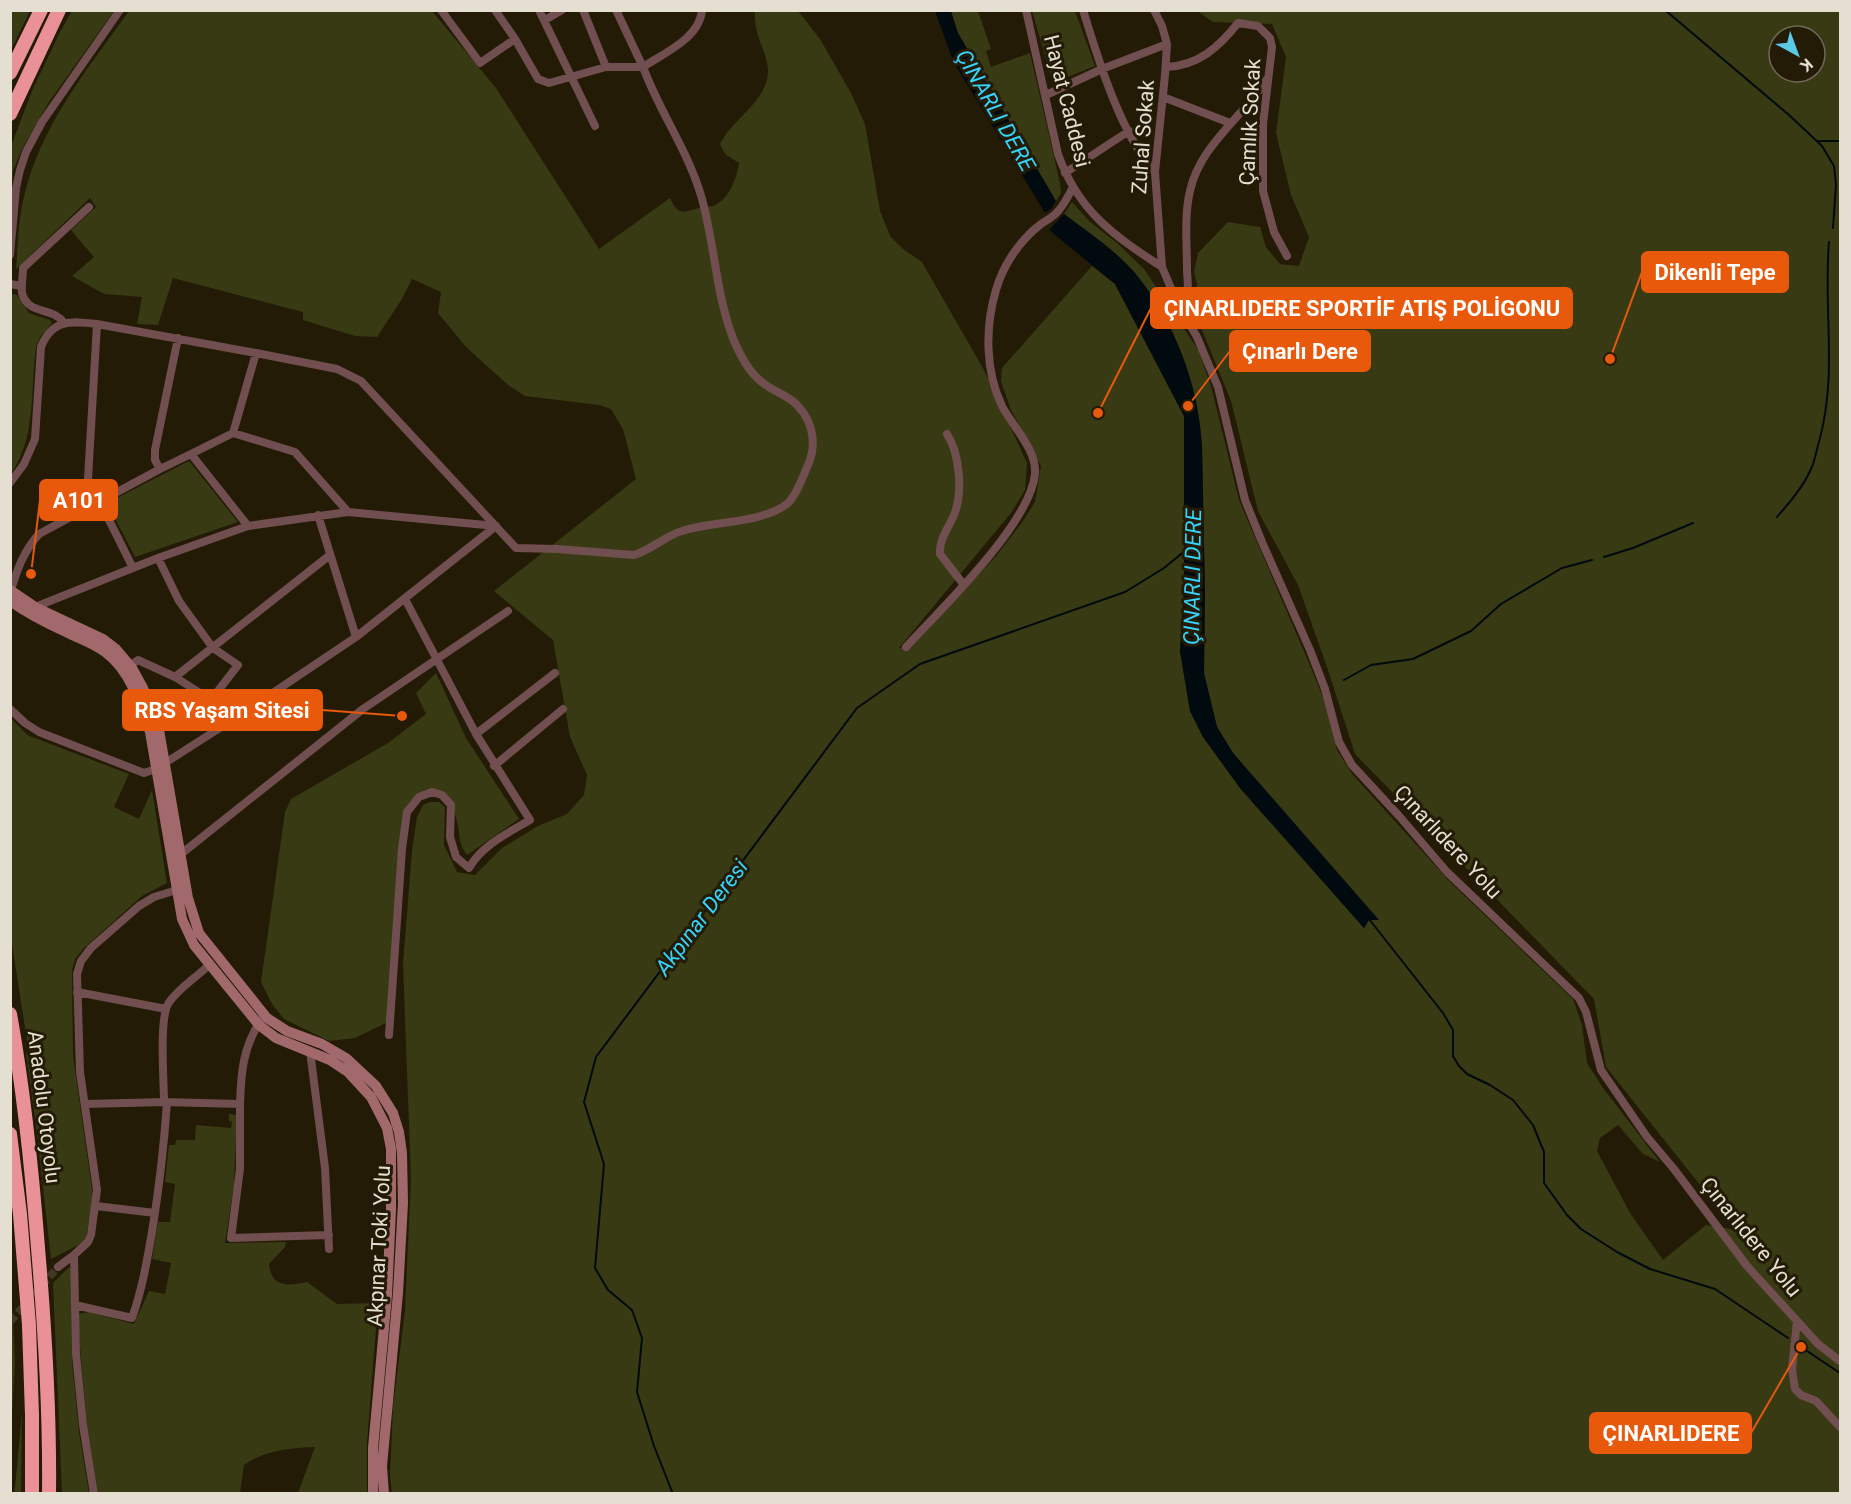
<svg xmlns="http://www.w3.org/2000/svg" width="1851" height="1504" font-family="Roboto,sans-serif">
<style>
.green{fill:#383a13;fill-rule:evenodd}
.water{fill:#010a0e}
.lines{fill:none;stroke-linecap:round;stroke-linejoin:round}
.stream{stroke:#010a0e;stroke-width:2}
.minor-tunnel{stroke:#403824;stroke-width:8;stroke-dasharray:8 4;stroke-linecap:butt}
.minor{stroke:#714e4f;stroke-width:8}
.secondary{stroke:#a1696c;stroke-width:10}
.motorway{stroke:#e99196;stroke-width:14}
.labels{text-anchor:middle;stroke-width:6;stroke-linejoin:round;paint-order:stroke}
.street-label{font-size:21px;fill:#e4dfd1;stroke:#231b05}
.water-label{font-size:22px;font-style:italic;fill:#35d3fd;stroke:#231b05}
.leader{fill:none;stroke:#e8590c;stroke-width:2}
.callout-dot{fill:#e8590c;stroke:#231b05;stroke-width:2}
.callout{fill:#e8590c;stroke:#e8590c;stroke-width:2}
.callout-label{font-size:22px;text-anchor:middle;font-weight:bold;fill:#fff}
</style>
<rect width="100%" height="100%" fill="#231b05"/>
<path class="green" d="M11,10l19,1 -19,39 -1,-39z
M755,10l43,1 22,28 31,54 14,31 15,87 10,25 13,13 19,13 62,108 43,93 -2,27 -14,23 -112,135 13,-2 85,-91 26,-34 12,-19 6,-36 -30,-56 -10,-29 1,-13 90,-102 23,18 69,132v173l-4,62 10,60 13,26 37,51 124,140 5,-9 -136,-166 -16,-26 -13,-53 1,-81 -3,-147 -67,-173 -17,-16 -54,-43 8,-12 17,19 28,22 27,26 55,82 12,35 28,114 67,156 19,46 12,48 16,25 98,108 122,116 9,26 5,38 16,25 57,74 -17,-8 -25,-29 -18,13 -3,13 33,62 33,47 43,-35 30,5 -130,-163 -12,-68 -239,-245 -27,-84 -30,-85 -40,-74 -27,-110 -29,-71 -7,-25 2,-21 -3,-12 4,-19 30,-31 32,5 6,20 14,17 19,2 10,-29 -18,-42 -15,-62 10,-76 -14,-33 -59,-2 -16,-11h643v1482h-1448l-2,-17 3,-70 12,-95 6,-132 -8,-215 9,-113 5,-34 6,-12 7,-3h9l6,5 -1,38 13,27 18,3 27,-27 36,-22 29,-12 17,-19 3,-20 -17,-38 -17,-97 -59,-49 142,-112 -13,-50 -12,-20 -12,-4 -74,-9 -17,-11 -42,-38 -28,-34 3,-21 -29,-13 -10,20 -25,38 -22,-1 -52,-16v-8l-130,-34 -15,47 -21,-1 5,-27 -38,-3 -32,-18 22,-19 -23,-27 25,-23 -6,-9 -74,71c2,-23 2,-46 7,-68 16,-74 64,-131 106,-190h303l64,77 103,161 71,-51c9,19 12,14 29,10 5,-1 10,-1 14,-2 16,-6 24,-28 26,-43l-14,-9 -5,-10c11,-24 49,-44 48,-74 -1,-20 -15,-34 -13,-60zM1779,36h36v36h-36z
M72,11h42l-65,91 -27,47 -9,22 -2,32v-57l21,-55 28,-59z
M943,11h35l13,38 -5,2 5,16 39,-14 30,130 1,10 -9,15z
M1032,11h43l20,55 -42,17z
M14,294l3,1 12,18 21,7 2,3 -12,14 -4,10c-6,44 1,88 -25,127l-1,-174 1,-5z
M189,461l49,61 -103,35 -28,-54z
M436,673l30,65 53,81 -52,36c-10,-14 -6,-19 -10,-34 -2,-10 -8,-19 -15,-26l-23,2 -12,15 -17,209 -35,17 -26,3 -45,-22 -12,-15 -11,-22 24,-170 6,-13 97,-56 38,-29 -10,-21z
M10,717l17,18 102,39 -15,33 25,12 13,-29 15,93 -25,13 -59,53 -8,10 -3,11 1,86 20,140 -7,42 -4,5 -31,16 -15,-134 -10,-72h3l-18,-115z
M229,1114l8,1 -3,70 -9,58 61,-1 -1,5 -16,17c2,24 20,22 38,18l30,22 41,-1 -11,140v50h-69l17,-46c-25,1 -50,3 -71,18l-4,28h-142l-11,-68 -10,-111 12,-2 45,12 15,-33 16,3 6,-31 -19,-4 6,-37h12l5,-38 -10,-2 4,-37h6l1,-5h19l1,-15 35,3 1,-6 -3,-1z
M10,1262l5,100 -4,69h-1z
M69,1267l2,2 1,93 7,70 10,61h-27l-9,-210z
M22,1412l-1,81h-7l1,-6z"/>
<path class="water" d="M935,11h16l7,22 98,168 -4,7 -7,5 -92,-152z
M1064,214c24,18 51,36 71,59 39,47 64,112 67,173l3,147 -1,80 13,54 16,26 146,167h-10l-5,8 -124,-140 -37,-51 -13,-26 -10,-60 4,-62v-173l-69,-132 -66,-54z"/>
<g class="lines">
<path class="stream" d="M1665,10l124,105 33,31 12,20 2,19 -3,43
M1819,141h21
M1777,517c13,-15 26,-30 34,-48 4,-8 5,-18 8,-27 19,-69 4,-131 10,-200
M1604,557l29,-9 60,-25
M1344,680l27,-15 42,-6 58,-28 30,-27 61,-36 30,-8
M1369,919l74,94 10,17v26l6,10 8,8 23,11 23,15 20,25 11,27v31l23,32 14,14 36,23 33,17 65,20 73,49
M1801,1347l39,26
M673,1494l-19,-48 -17,-54 5,-54 -10,-28 -24,-20 -13,-22 9,-104 -20,-62 12,-45 261,-349 63,-44 205,-72 39,-24 22,-18"/>
<path class="minor-tunnel" d="M10,1322l48,-55"/>
<path class="minor" d="M441,10l39,53 35,-24
M495,10l20,29 23,40 11,4 57,-16h37l-27,-57
M539,10l56,116
M583,10l23,57
M1026,10l32,144c20,57 55,81 104,113
M1083,10c15,49 38,125 72,162
M1154,10l8,16 5,18 -2,31 -10,97 7,95 14,33 21,37 21,50 27,113 17,42 48,108 15,39 14,53 13,23 48,52 47,55 132,126 7,14 15,58 46,67 27,32 73,97 71,78 22,17
M545,20l17,-10
M1166,67c32,-1 53,-20 72,-44l20,3 12,12 2,9 -9,77v67l11,41 13,24
M1046,95l56,-26 65,-25
M1163,97l67,26
M1065,173l64,-42
M10,255l6,-67 4,-18 6,-18 16,-30 78,-112
M10,284l12,2
M1178,303c3,-3 7,-6 9,-10 2,-7 0,-16 0,-23 0,-26 -3,-54 3,-79 10,-46 53,-74 77,-112
M64,323c-11,-17 -36,-7 -42,-30 -1,-7 1,-17 1,-25l66,-61
M178,338l-23,112v10l5,9 31,-15 57,72
M947,434c13,20 16,59 7,81 -6,14 -15,24 -14,39l24,31
M191,454l42,-21
M10,483l14,-19 11,-25 6,-92c11,-28 30,-26 56,-23l159,29
M100,502l33,66
M93,505l-5,-26 9,-155
M348,512l-53,-60 -62,-19 23,-80 81,16 24,12 155,167 41,1 77,6c17,-5 31,-19 48,-24 30,-10 87,-8 108,-30 8,-9 13,-25 18,-36 9,-20 5,-43 -10,-59 -7,-8 -17,-12 -26,-17 -20,-11 -29,-28 -38,-48 -18,-45 -19,-95 -32,-142 -13,-47 -42,-86 -59,-132 21,-14 57,-29 59,-57
M318,515l38,122
M158,558l21,43 34,47 25,17 -27,35
M10,593c7,-23 13,-41 29,-59l121,-65
M35,607l123,-49 90,-32 100,-14 148,14
M906,647c35,-38 124,-123 129,-173 2,-24 -22,-47 -33,-68 -17,-35 -17,-79 -6,-116 7,-25 24,-50 45,-66 7,-5 13,-7 18,-14 6,-7 10,-15 14,-23
M126,668l12,-8 37,17 36,23 29,15 -75,48
M175,677l155,-122
M10,709l15,14 14,9 105,41 12,-4
M240,715l116,-78 140,-111
M476,734l79,-61
M494,766l69,-57
M181,854l182,-145 145,-98
M77,992l89,17
M389,1035l13,-186 5,-37 12,-15 13,-5 10,3 9,10 -1,32 6,20 13,11c13,-23 39,-35 61,-48l-54,-86 -71,-135
M310,1051l15,117 4,81
M164,1102l76,2v65l-9,69 98,-3
M86,1104l78,-2c0,-21 -5,-81 4,-98 9,-15 29,-27 41,-39
M240,1104c1,-32 3,-57 21,-84
M96,1206l59,7
M58,1267l16,-12
M75,1305l57,13c10,-28 15,-57 20,-86 7,-43 12,-86 15,-130
M1797,1321l-5,48 3,20 6,6 15,6 24,26
M94,1494l-11,-69 -7,-71 -2,-99 14,-13 3,-7 6,-45 -17,-118 -3,-98 4,-13 10,-13 48,-42 15,-9 26,-8"/>
<path class="secondary" d="M10,590l25,17 68,32 13,10 16,19 11,20 15,36 30,174 11,35 68,85 20,13 35,13 24,14 30,28 17,27 6,19 3,21 1,50 -5,90 -16,173 2,28
M10,601c18,13 38,23 58,32 12,6 26,11 37,19 25,18 36,53 45,80l32,187 12,26 65,80 17,13 54,22 18,12 23,25 16,31 4,21v61l-4,85 -14,153v46"/>
<path class="motorway" d="M10,73l31,-63
M10,114l49,-104
M10,1014c14,77 22,156 28,234 7,82 12,164 11,246
M10,1134l10,80 9,111 3,90v79"/>
</g>
<g class="labels">
<g class="street-label">
<text transform="translate(1067 101) rotate(76)" y="7">Hayat Caddesi</text>
<text transform="translate(1250 122) rotate(-87)" y="7">Çamlık Sokak</text>
<text transform="translate(1143 137) rotate(-86)" y="7">Zuhal Sokak</text>
<text transform="translate(1448 842) rotate(47)" y="7">Çınarlıdere Yolu</text>
<text transform="translate(44 1107) rotate(83)" y="7">Anadolu Otoyolu</text>
<text transform="translate(1751 1237) rotate(51)" y="7">Çınarlıdere Yolu</text>
<text transform="translate(379 1246) rotate(-87)" y="7">Akpınar Toki Yolu</text>
</g>
<g class="water-label">
<text transform="translate(996 110) rotate(60)" y="8">ÇINARLI DERE</text>
<text transform="translate(1192 577) rotate(-89)" y="8">ÇINARLI DERE</text>
<text transform="translate(701 917) rotate(-53)" y="8">Akpınar Deresi</text>
</g>
</g>
<path class="leader" d="M1610 359L1642 272M1098 413L1151 308M1188 406L1230 351M31 574L40 500M402 716L322 710M1801 1347L1751 1433"/>
<g class="callout-dot">
<circle cx="1610" cy="359" r="6"/>
<circle cx="1098" cy="413" r="6"/>
<circle cx="1188" cy="406" r="6"/>
<circle cx="31" cy="574" r="6"/>
<circle cx="402" cy="716" r="6"/>
<circle cx="1801" cy="1347" r="6"/>
</g>
<g class="callout">
<rect x="1642" y="252" width="146" height="40" rx="6"/>
<rect x="1151" y="288" width="421" height="40" rx="6"/>
<rect x="1230" y="331" width="140" height="40" rx="6"/>
<rect x="40" y="480" width="77" height="40" rx="6"/>
<rect x="123" y="690" width="199" height="40" rx="6"/>
<rect x="1590" y="1413" width="161" height="40" rx="6"/>
</g>
<g class="callout-label">
<text x="1715" y="280">Dikenli Tepe</text>
<text x="1362" y="316">ÇINARLIDERE SPORTİF ATIŞ POLİGONU</text>
<text x="1300" y="359">Çınarlı Dere</text>
<text x="79" y="508">A101</text>
<text x="222" y="718">RBS Yaşam Sitesi</text>
<text x="1671" y="1441">ÇINARLIDERE</text>
</g>
<rect width="1851" height="1504" fill="none" stroke="#e4dfd1" stroke-width="24"/>
<g transform="translate(1797 54) rotate(139)"><circle r="28" fill="#231b05" stroke="#706957" stroke-width="1.5"/>
<path d="M0-4.5L10 22L0 15L-10 22Z" fill="#5bc8e6"/>
<text y="-9" font-size="16" font-weight="bold" text-anchor="middle" fill="#e4dfd1">K</text>
</g>
</svg>
